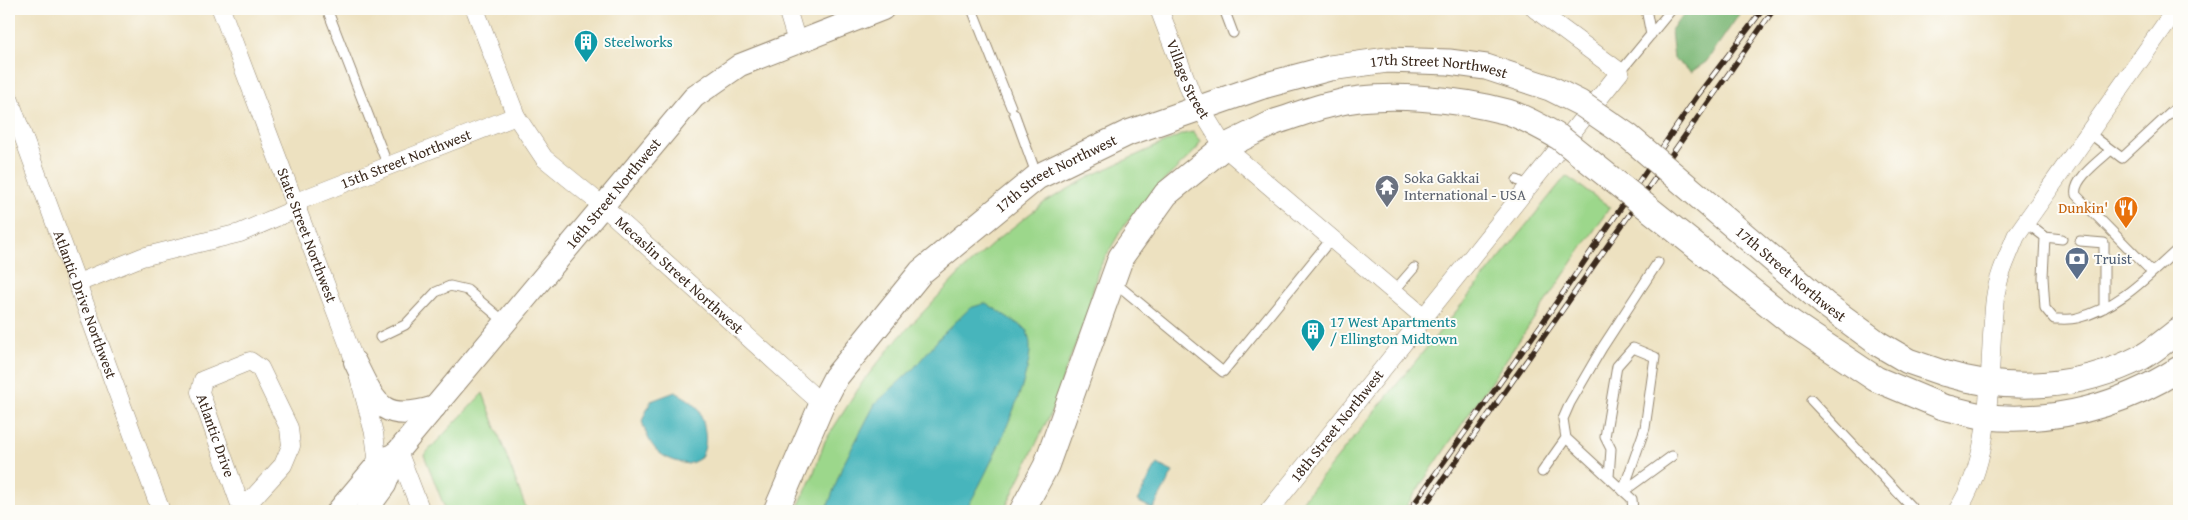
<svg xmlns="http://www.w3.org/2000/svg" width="2188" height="520" font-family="'Gentium Book Plus',serif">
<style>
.green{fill:#9cd78b;stroke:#6c8054}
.forest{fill:#7db877;stroke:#5c714a}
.water{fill:#46b5bc;stroke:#40706d}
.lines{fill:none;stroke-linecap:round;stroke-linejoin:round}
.service-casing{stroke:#94866f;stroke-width:11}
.minor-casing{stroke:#94866f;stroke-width:19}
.tertiary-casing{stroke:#94866f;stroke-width:24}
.secondary-casing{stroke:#94866f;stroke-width:27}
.service{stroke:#fff;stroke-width:9}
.minor{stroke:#fff;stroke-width:18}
.tertiary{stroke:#fff;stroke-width:22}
.secondary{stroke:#fff;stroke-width:25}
.rail-casing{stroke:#3b2a1e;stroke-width:5.5}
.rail{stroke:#fdfcf7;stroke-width:4;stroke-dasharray:11;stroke-linecap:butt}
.secondary-bridge-casing{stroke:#94866f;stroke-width:27;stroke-linecap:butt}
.secondary-bridge{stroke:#fff;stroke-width:25}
.labels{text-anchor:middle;stroke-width:4;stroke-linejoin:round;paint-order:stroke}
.culture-label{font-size:15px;fill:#0d838f;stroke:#fdfcf7;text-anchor:start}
.street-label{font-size:15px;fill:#3b2a1e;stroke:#fdfcf7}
.worship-label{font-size:15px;fill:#5b616d;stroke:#fdfcf7;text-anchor:start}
.food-label{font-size:15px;fill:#c56008;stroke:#fdfcf7;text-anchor:end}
.service-label{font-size:15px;fill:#4e5e75;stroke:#fdfcf7;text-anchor:start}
</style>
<rect width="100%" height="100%" fill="#fdfcf7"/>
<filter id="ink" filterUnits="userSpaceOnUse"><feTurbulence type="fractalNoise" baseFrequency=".02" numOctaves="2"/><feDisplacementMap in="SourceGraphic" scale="10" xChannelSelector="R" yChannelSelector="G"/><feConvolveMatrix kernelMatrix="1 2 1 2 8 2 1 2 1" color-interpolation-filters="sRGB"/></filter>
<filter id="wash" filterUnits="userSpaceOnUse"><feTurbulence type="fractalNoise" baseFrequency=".0096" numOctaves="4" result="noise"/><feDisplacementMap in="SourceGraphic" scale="20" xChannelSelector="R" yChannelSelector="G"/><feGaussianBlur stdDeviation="1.12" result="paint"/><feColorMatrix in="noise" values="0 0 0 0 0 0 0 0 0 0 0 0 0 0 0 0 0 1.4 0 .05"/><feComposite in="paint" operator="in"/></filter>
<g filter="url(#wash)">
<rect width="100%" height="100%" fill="#ede1c0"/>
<path class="green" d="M1193,132l7,9 -3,8 -49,47 -25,31 -25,43 -11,45 -23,59 -8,28 -52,109h-208l17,-36 12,-34 39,-61 30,-37 67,-71 42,-37 42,-33 48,-27 90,-41z
M1566,176l44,31 -207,304h-109z
M483,393l44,118h-81l-22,-56z"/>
<path class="forest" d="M1688,9h55l-37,53 -15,10 -17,-13 -3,-29z"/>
<path class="water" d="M986,303l41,27c1,5 3,10 3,15 3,33 -46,136 -65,166h-139l16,-44 33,-63 39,-36 28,-33 28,-27z
M675,392c8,4 18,9 23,17 7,13 12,38 1,50 -3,2 -8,4 -11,5 -28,-5 -38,-15 -46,-43l9,-20z
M1157,464l16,8 -20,37 -16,-8z"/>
</g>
<g filter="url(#ink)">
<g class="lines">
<defs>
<path id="service" d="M327,9l61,157
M972,9l39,98
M1224,9l9,24
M1646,9l5,26
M1620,72l52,-63
M1014,113l23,63
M2089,133l33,25 57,-53
M2111,150c-11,10 -39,30 -35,45l76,77
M1517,180l12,6
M2025,222l20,15 -2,40 2,31 9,11c7,0 16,1 23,-1 42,-10 71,-42 102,-70
M2045,237l17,2
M2080,241l24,2v65
M1113,281l110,91 109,-134
M1394,291l20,-23
M380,337l25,-12 31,-33 14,-6 17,4 39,33
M1811,400l104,111
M1566,438l-3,-19 7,-16 32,-55 56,-86
M1542,472l24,-34 66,61 1,12
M1609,477l2,-28 -6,-12 12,-71 16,-18 22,9 -10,71 -22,63
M1624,491l48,-35"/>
<g id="minor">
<path id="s1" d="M221,9l134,353 19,71 3,23 -2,11"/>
<path id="s2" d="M475,9l41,107 28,42 59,48 219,198"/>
<path d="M787,9l10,33"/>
<path id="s3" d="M1159,9l32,84 33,54 201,171"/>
<path id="s4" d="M9,98l152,413"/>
<path id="s5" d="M296,202l220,-86"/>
<path d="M78,283l64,-26 98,-24 58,-25"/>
<path d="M398,451l23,60"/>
<path id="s6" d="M240,511l2,-1 41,-45 8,-19 -2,-18 -29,-60 -10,-7 -47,19 -3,12 42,118"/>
<path id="s7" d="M1269,511l351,-439 -85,-63"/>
<path d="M1957,511c39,-58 30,-146 38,-213 3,-22 13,-42 21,-62l160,-227"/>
</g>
<g id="tertiary">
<path d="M355,362c21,43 27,61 80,45"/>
<path id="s8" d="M338,511l37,-44 23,-16 296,-354 46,-32 143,-56"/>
<path d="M366,511l19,-26 13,-34"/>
</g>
<g id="secondary">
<path d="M1943,373c67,20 136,16 199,-16 13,-7 25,-18 37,-27"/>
<path d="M1943,407c14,3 30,8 44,10 71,6 133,-11 192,-48"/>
<path id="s9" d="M776,511l46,-107 14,-27 85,-105 116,-95 91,-44 135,-47"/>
<path d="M1022,511l24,-45 75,-209 45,-63 58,-47 51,-25"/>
</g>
</defs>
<use href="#service" class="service-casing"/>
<use href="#minor" class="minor-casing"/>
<use href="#tertiary" class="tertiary-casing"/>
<use href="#secondary" class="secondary-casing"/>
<use href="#service" class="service"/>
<use href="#minor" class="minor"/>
<use href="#tertiary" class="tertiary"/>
<use href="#secondary" class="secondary"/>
<defs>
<path id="rail" d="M1409,511l134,-189 155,-227 65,-86
M1421,511l353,-502"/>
</defs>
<use href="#rail" class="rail-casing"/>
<use href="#rail" class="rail"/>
<defs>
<g id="secondary-bridge">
<path id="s10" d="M1263,86l67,-18 57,-8 62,2 37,5 64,21 30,15 48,33 197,168 54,40 29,17 35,12"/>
<path d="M1275,122c19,-6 39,-14 58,-18 49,-13 126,-5 175,8 18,6 35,16 51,25l233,186 84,56 67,28"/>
</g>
</defs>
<use href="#secondary-bridge" class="secondary-bridge-casing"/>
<use href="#secondary-bridge" class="secondary-bridge"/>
</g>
</g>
<defs>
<symbol id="building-pin" viewBox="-11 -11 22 30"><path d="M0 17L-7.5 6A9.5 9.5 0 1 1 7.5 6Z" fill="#0f9aa8" stroke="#fdfcf7"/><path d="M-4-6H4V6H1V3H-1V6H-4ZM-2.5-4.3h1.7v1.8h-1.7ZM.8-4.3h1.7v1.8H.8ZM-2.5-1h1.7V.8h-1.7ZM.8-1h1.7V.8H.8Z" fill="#fff"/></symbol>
<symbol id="temple-pin" viewBox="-11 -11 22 30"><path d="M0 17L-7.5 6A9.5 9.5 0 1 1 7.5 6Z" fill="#6b7280" stroke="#fdfcf7"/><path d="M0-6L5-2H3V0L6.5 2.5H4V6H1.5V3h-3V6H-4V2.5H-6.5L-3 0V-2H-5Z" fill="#fff"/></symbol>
<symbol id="restaurant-pin" viewBox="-11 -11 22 30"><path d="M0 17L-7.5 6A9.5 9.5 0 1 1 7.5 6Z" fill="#e8710a" stroke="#fdfcf7"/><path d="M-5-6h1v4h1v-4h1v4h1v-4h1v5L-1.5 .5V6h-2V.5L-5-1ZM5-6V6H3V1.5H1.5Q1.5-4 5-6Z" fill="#fff"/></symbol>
<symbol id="bank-pin" viewBox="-11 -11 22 30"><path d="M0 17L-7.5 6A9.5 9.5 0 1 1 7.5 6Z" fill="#5c6f8a" stroke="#fdfcf7"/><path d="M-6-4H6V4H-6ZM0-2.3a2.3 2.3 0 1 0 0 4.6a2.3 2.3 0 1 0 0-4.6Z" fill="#fff"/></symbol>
</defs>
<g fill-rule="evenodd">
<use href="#building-pin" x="572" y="28" width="28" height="38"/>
<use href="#temple-pin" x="1373" y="173" width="28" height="38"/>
<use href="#restaurant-pin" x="2112" y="194" width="28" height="38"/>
<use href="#bank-pin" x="2063" y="245" width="28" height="38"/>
<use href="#building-pin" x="1299" y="317" width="28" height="38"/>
</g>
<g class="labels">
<g class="culture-label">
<text x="604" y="47">Steelworks</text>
<text x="1330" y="327">17 West Apartments<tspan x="1330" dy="17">/ Ellington Midtown</tspan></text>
</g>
<g class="street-label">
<text dy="5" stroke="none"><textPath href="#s10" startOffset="179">17th Street Northwest</textPath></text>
<text dy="5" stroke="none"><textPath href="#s3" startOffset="76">Village Street</textPath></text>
<text dy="5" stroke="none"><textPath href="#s5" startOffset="118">15th Street Northwest</textPath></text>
<text dy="5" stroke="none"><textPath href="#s9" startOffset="450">17th Street Northwest</textPath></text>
<text dy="5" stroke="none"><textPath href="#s8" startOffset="421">16th Street Northwest</textPath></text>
<text dy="5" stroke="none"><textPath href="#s1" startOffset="242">State Street Northwest</textPath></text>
<text dy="5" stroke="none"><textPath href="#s10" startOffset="599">17th Street Northwest</textPath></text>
<text dy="5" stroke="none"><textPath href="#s2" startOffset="344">Mecaslin Street Northwest</textPath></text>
<text dy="5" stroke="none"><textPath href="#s4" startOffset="220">Atlantic Drive Northwest</textPath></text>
<text dy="5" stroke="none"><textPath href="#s7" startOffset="109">18th Street Northwest</textPath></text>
<text dy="5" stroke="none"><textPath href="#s6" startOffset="290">Atlantic Drive</textPath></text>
</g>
<g class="worship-label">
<text x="1404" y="183">Soka Gakkai<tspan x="1404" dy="17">International - USA</tspan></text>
</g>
<g class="food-label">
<text x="2108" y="213">Dunkin'</text>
</g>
<g class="service-label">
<text x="2094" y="264">Truist</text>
</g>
</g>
<rect width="2188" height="520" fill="none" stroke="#fdfcf7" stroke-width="30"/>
</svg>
